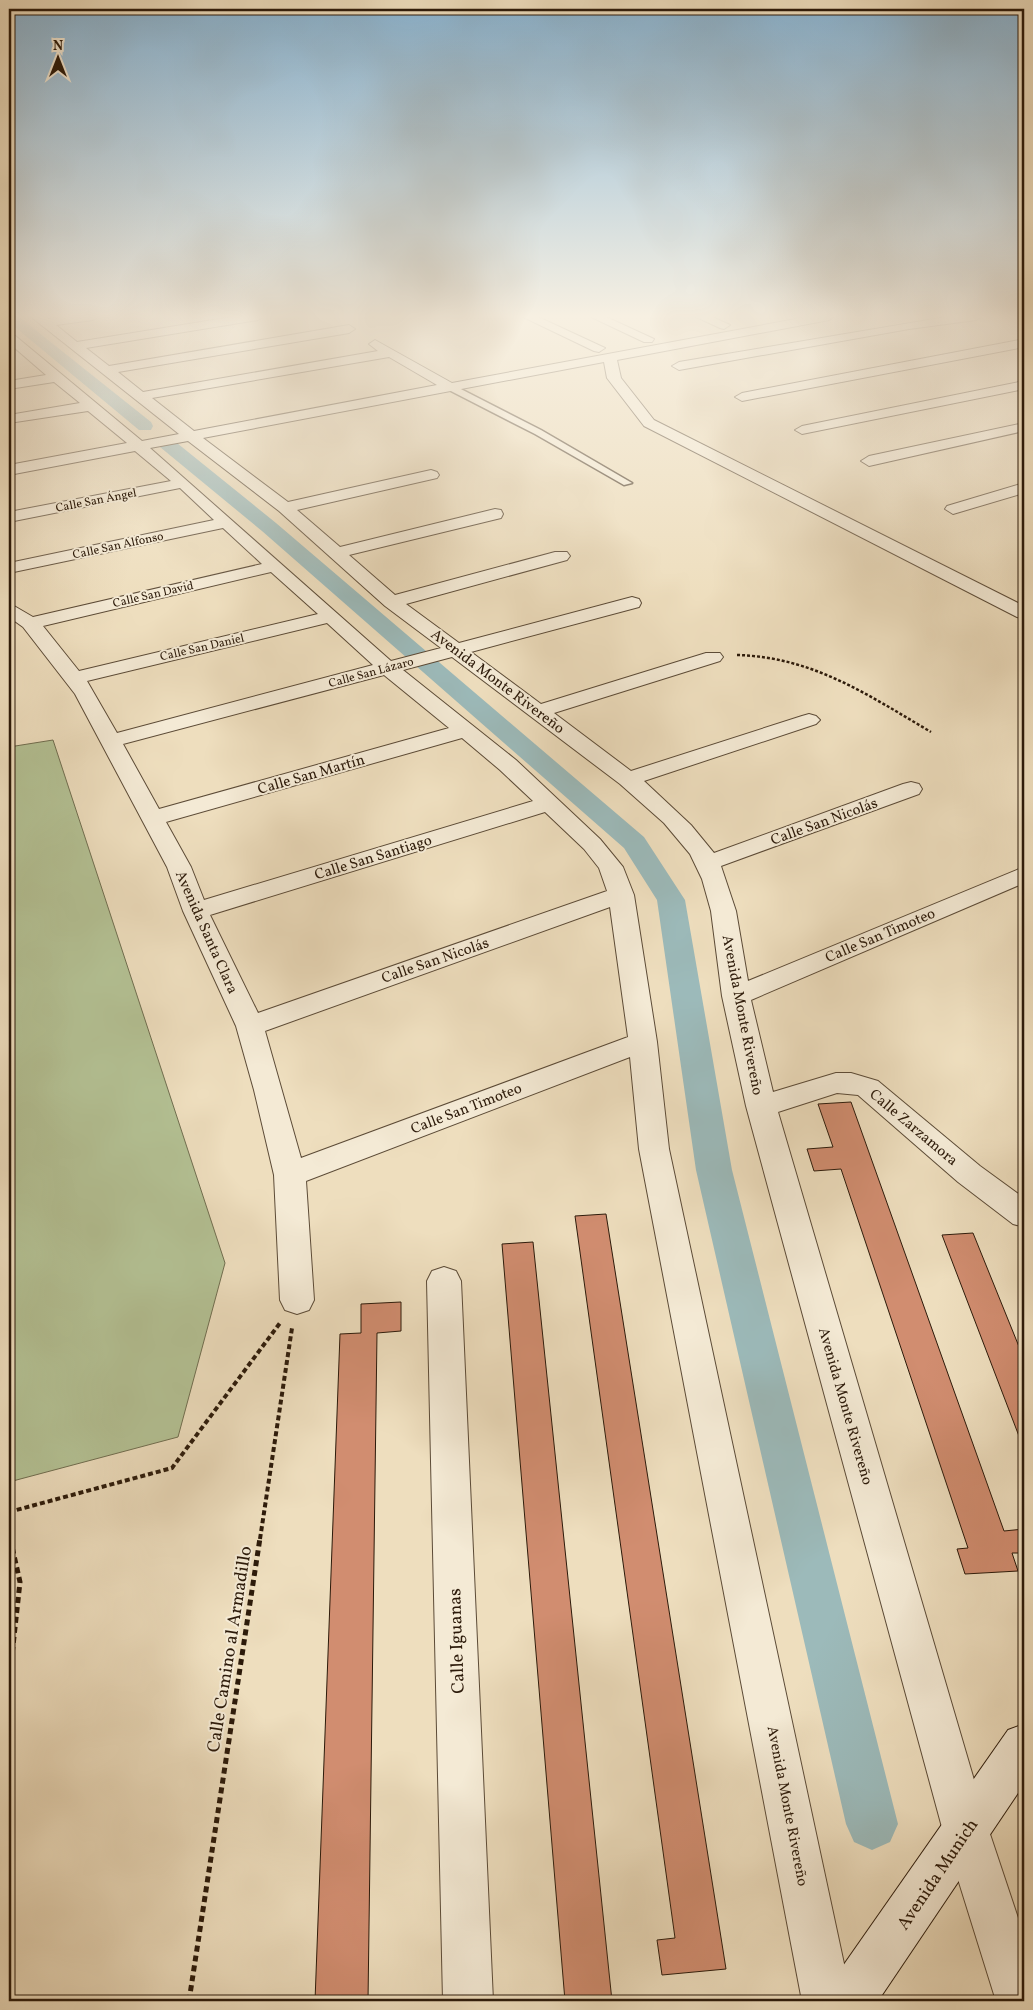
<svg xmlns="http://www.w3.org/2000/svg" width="1033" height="2010" font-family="Vollkorn,serif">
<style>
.green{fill:#b4c295;stroke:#706e50}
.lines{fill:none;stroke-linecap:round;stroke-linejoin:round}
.canal{fill:#9cbaba;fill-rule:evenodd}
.building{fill:#d18d70;stroke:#2c1a0a}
.service-casing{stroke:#5c4b37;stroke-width:3}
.minor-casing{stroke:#5c4b37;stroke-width:2}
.secondary-casing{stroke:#2c1a0a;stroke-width:2}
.path-far2{stroke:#2c1a0a;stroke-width:2.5;stroke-dasharray:3 2;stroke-linecap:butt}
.path-far1{stroke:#2c1a0a;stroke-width:4;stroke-dasharray:5 3;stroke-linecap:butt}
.path{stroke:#2c1a0a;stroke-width:5;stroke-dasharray:6 4;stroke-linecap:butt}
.service{fill:#f4ead5;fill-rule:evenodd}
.minor{fill:#f4ead5;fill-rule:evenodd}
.secondary{fill:#f4ead5;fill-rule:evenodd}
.labels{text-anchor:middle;stroke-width:4;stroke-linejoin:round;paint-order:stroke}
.far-street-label{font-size:12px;fill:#2c1a0a;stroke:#f4ead5}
.street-label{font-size:15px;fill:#2c1a0a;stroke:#f4ead5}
.near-street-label{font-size:18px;fill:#2c1a0a;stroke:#f4ead5}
</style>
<rect width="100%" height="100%" fill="#eedebe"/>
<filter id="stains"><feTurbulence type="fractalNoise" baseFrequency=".004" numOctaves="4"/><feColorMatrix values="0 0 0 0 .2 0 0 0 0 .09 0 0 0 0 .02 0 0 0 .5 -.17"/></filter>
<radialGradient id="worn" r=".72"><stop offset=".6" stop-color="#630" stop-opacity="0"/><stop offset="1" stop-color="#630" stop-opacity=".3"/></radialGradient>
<path class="green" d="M53,740l172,523 -47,174 -169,45v-735z"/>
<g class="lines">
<path class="canal" d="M9,316h9l133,106 2,4 -2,4h-12l-130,-108z
M166,438l6,1 104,84 368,314 41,63 47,270 166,654 -8,18 -18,8 -18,-8 -8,-18 -150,-654 -39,-270 -33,-52 -362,-317 -102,-84 -2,-4 2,-4z"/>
</g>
<path class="building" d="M851,1102l153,429 20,-2v24h-12l6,18 -53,3 -8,-25 11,-1 -127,-379 -27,2 -7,-22 26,-2 -15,-43z
M606,1214l120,755 -64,6 -5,-35 18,-2 -100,-722z
M973,1233l51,126v84l-2,1 -80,-209z
M533,1242l79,759h-47l-63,-757z
M401,1302v29l-24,2 -9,668h-53l25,-667 21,-1v-29z"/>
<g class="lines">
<defs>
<path id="service" d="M447,385h6l88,45 91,53 -8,2 -89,-51 -88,-45z"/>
<path id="minor" d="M30,316h13l5,3 23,-3h28l-6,4 -37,5 21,17 161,-26h26l-6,4 -172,28 23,18 240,-41 6,4 -6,4 -231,39 25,20 235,-41 -9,-7 6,-4 77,43 360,-67h23l-6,4 -212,40 4,18 33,42 370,186v13l-7,-2 -373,-191 -37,-48 -3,-16 -401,76 85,64 143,-32 6,2 2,3 -2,3 -140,32 43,37 155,-38 6,1 2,4 -2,4 -152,37 46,40 160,-43h12l3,4 -3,4 -161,44 53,39 173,-46 7,2 2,4 -2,4 -168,45 70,52 165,-51h14l3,4 -3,4 -166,52 77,58 171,-55 7,-2 7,2 4,4 -4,4 -172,57 47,44 23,28 189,-69 8,-2 8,2 3,5 -3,5 -198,72 15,45 12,70 276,-114v16l-273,117 22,92 63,-19h15l27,8 102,85 44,32v29l-11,-3 -55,-42 -100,-87 -21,-2 -59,19 211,719 35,105v65h-28l-53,-170 -197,-725 -24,-110 -11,-85 -9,-32 -12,-25 -26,-31 -44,-39 -168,-127 -49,13 113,90 84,79 23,28 11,28 23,147 12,107 183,852h-50l-163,-852 -9,-92 -324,124 8,119 -5,10 -12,4 -12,-4 -5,-10 -6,-125 -20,-85 -18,-64 -53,-115 -16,-44 -92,-173 -52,-67 -14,-10v-14l24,14 229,-53 -39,-36 -214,45v-10l205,-43 -34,-32 -171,34v-10l162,-31 -36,-30 -126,24v-10l118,-22 -39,-32 -79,12v-8l71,-12 -26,-21 -45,7v-8l37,-6 -37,-32v-10l4,1 129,107 37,-7zM389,357l48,28 -243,46 -42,-33zM188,441l91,70 106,95 56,42 -50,13 -241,-213zM271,572l47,42 -239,57 -36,-45zM327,623l46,42 -256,68 -30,-52zM384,675l65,53 -290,81 -36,-65zM462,738l38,32 33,31 -329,99 -13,-33 -25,-45zM545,812l39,37 15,19 8,23 -349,122 -48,-98zM610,907l18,130 -327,121 -36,-127z
M521,316h15l69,32 -6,4 -5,-1z
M589,316h15l50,23 -2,3h-8z
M694,316h16l20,9 -6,4 -4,-1z
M952,316h30l-6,4 -67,9 -230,41 -7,-4 7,-4z
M1024,339v8l-282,54 -7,-4 7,-4z
M1024,381v8l-222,45 -7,-4 7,-4z
M1024,423v8l-155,35 -8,-5 8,-5z
M1024,483v10l-71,21 -8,-5 2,-3z
M444,1267l12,4 5,10 32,720h-50l-16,-720 5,-10z"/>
<path id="secondary" d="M1024,1724v60l-146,217h-54l7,-18 177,-253z"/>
</defs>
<use href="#service" class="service-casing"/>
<use href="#minor" class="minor-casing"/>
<use href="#secondary" class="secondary-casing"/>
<path class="path-far2" d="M737,655c76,2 131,40 194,77"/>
<path class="path-far1" d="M9,1512l163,-44 108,-145
M9,1534l1,5
M260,1539l32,-211"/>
<path class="path" d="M9,1662l3,-7 8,-73 -10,-44
M189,2001l71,-463"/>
<use href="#service" class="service"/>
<use href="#minor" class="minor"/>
<use href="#secondary" class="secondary"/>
</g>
<linearGradient id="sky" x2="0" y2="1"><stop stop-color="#89b6d6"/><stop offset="0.53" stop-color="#f7f0e2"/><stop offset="1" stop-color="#f7f0e2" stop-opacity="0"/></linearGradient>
<rect width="1033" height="597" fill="url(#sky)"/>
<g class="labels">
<g class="far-street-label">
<text transform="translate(96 500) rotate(-11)" y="4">Calle San Ángel</text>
<text transform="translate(118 545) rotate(-12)" y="4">Calle San Alfonso</text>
<text transform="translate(153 594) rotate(-13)" y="4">Calle San David</text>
<text transform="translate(202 647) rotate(-13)" y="4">Calle San Daniel</text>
<text transform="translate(371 672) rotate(-15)" y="4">Calle San Lázaro</text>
</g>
<g class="street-label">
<text transform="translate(498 681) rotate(37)" y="5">Avenida Monte Rivereño</text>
<text transform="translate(311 774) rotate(-16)" y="5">Calle San Martín</text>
<text transform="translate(824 821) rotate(-20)" y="5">Calle San Nicolás</text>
<text transform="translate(373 857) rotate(-17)" y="5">Calle San Santiago</text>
<text transform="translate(207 932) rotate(66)" y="5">Avenida Santa Clara</text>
<text transform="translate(880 935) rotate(-23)" y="5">Calle San Timoteo</text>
<text transform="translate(435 960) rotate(-19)" y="5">Calle San Nicolás</text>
<text transform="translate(743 1015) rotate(79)" y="5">Avenida Monte Rivereño</text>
<text transform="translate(466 1108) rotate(-21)" y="5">Calle San Timoteo</text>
<text transform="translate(914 1127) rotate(40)" y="5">Calle Zarzamora</text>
<text transform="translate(846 1406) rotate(74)" y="5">Avenida Monte Rivereño</text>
<text transform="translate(788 1806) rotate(79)" y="5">Avenida Monte Rivereño</text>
</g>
<g class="near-street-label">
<text transform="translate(456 1641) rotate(-92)" y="6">Calle Iguanas</text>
<text transform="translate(229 1649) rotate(-81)" y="6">Calle Camino al Armadillo</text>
<text transform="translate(937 1874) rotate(-56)" y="6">Avenida Munich</text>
</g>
</g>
<rect width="1033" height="2010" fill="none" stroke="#eedebe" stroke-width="30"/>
<rect x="10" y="10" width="1013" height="1990" fill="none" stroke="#2c1a0a" stroke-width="2.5"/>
<rect x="15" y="15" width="1003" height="1980" fill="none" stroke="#2c1a0a"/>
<g transform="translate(58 58)" stroke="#f4ead5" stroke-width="4" paint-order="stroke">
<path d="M0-4L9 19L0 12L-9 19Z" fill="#2c1a0a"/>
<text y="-8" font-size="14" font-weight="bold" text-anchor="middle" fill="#2c1a0a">N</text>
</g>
<rect width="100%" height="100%" filter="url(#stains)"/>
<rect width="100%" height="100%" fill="url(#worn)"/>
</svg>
